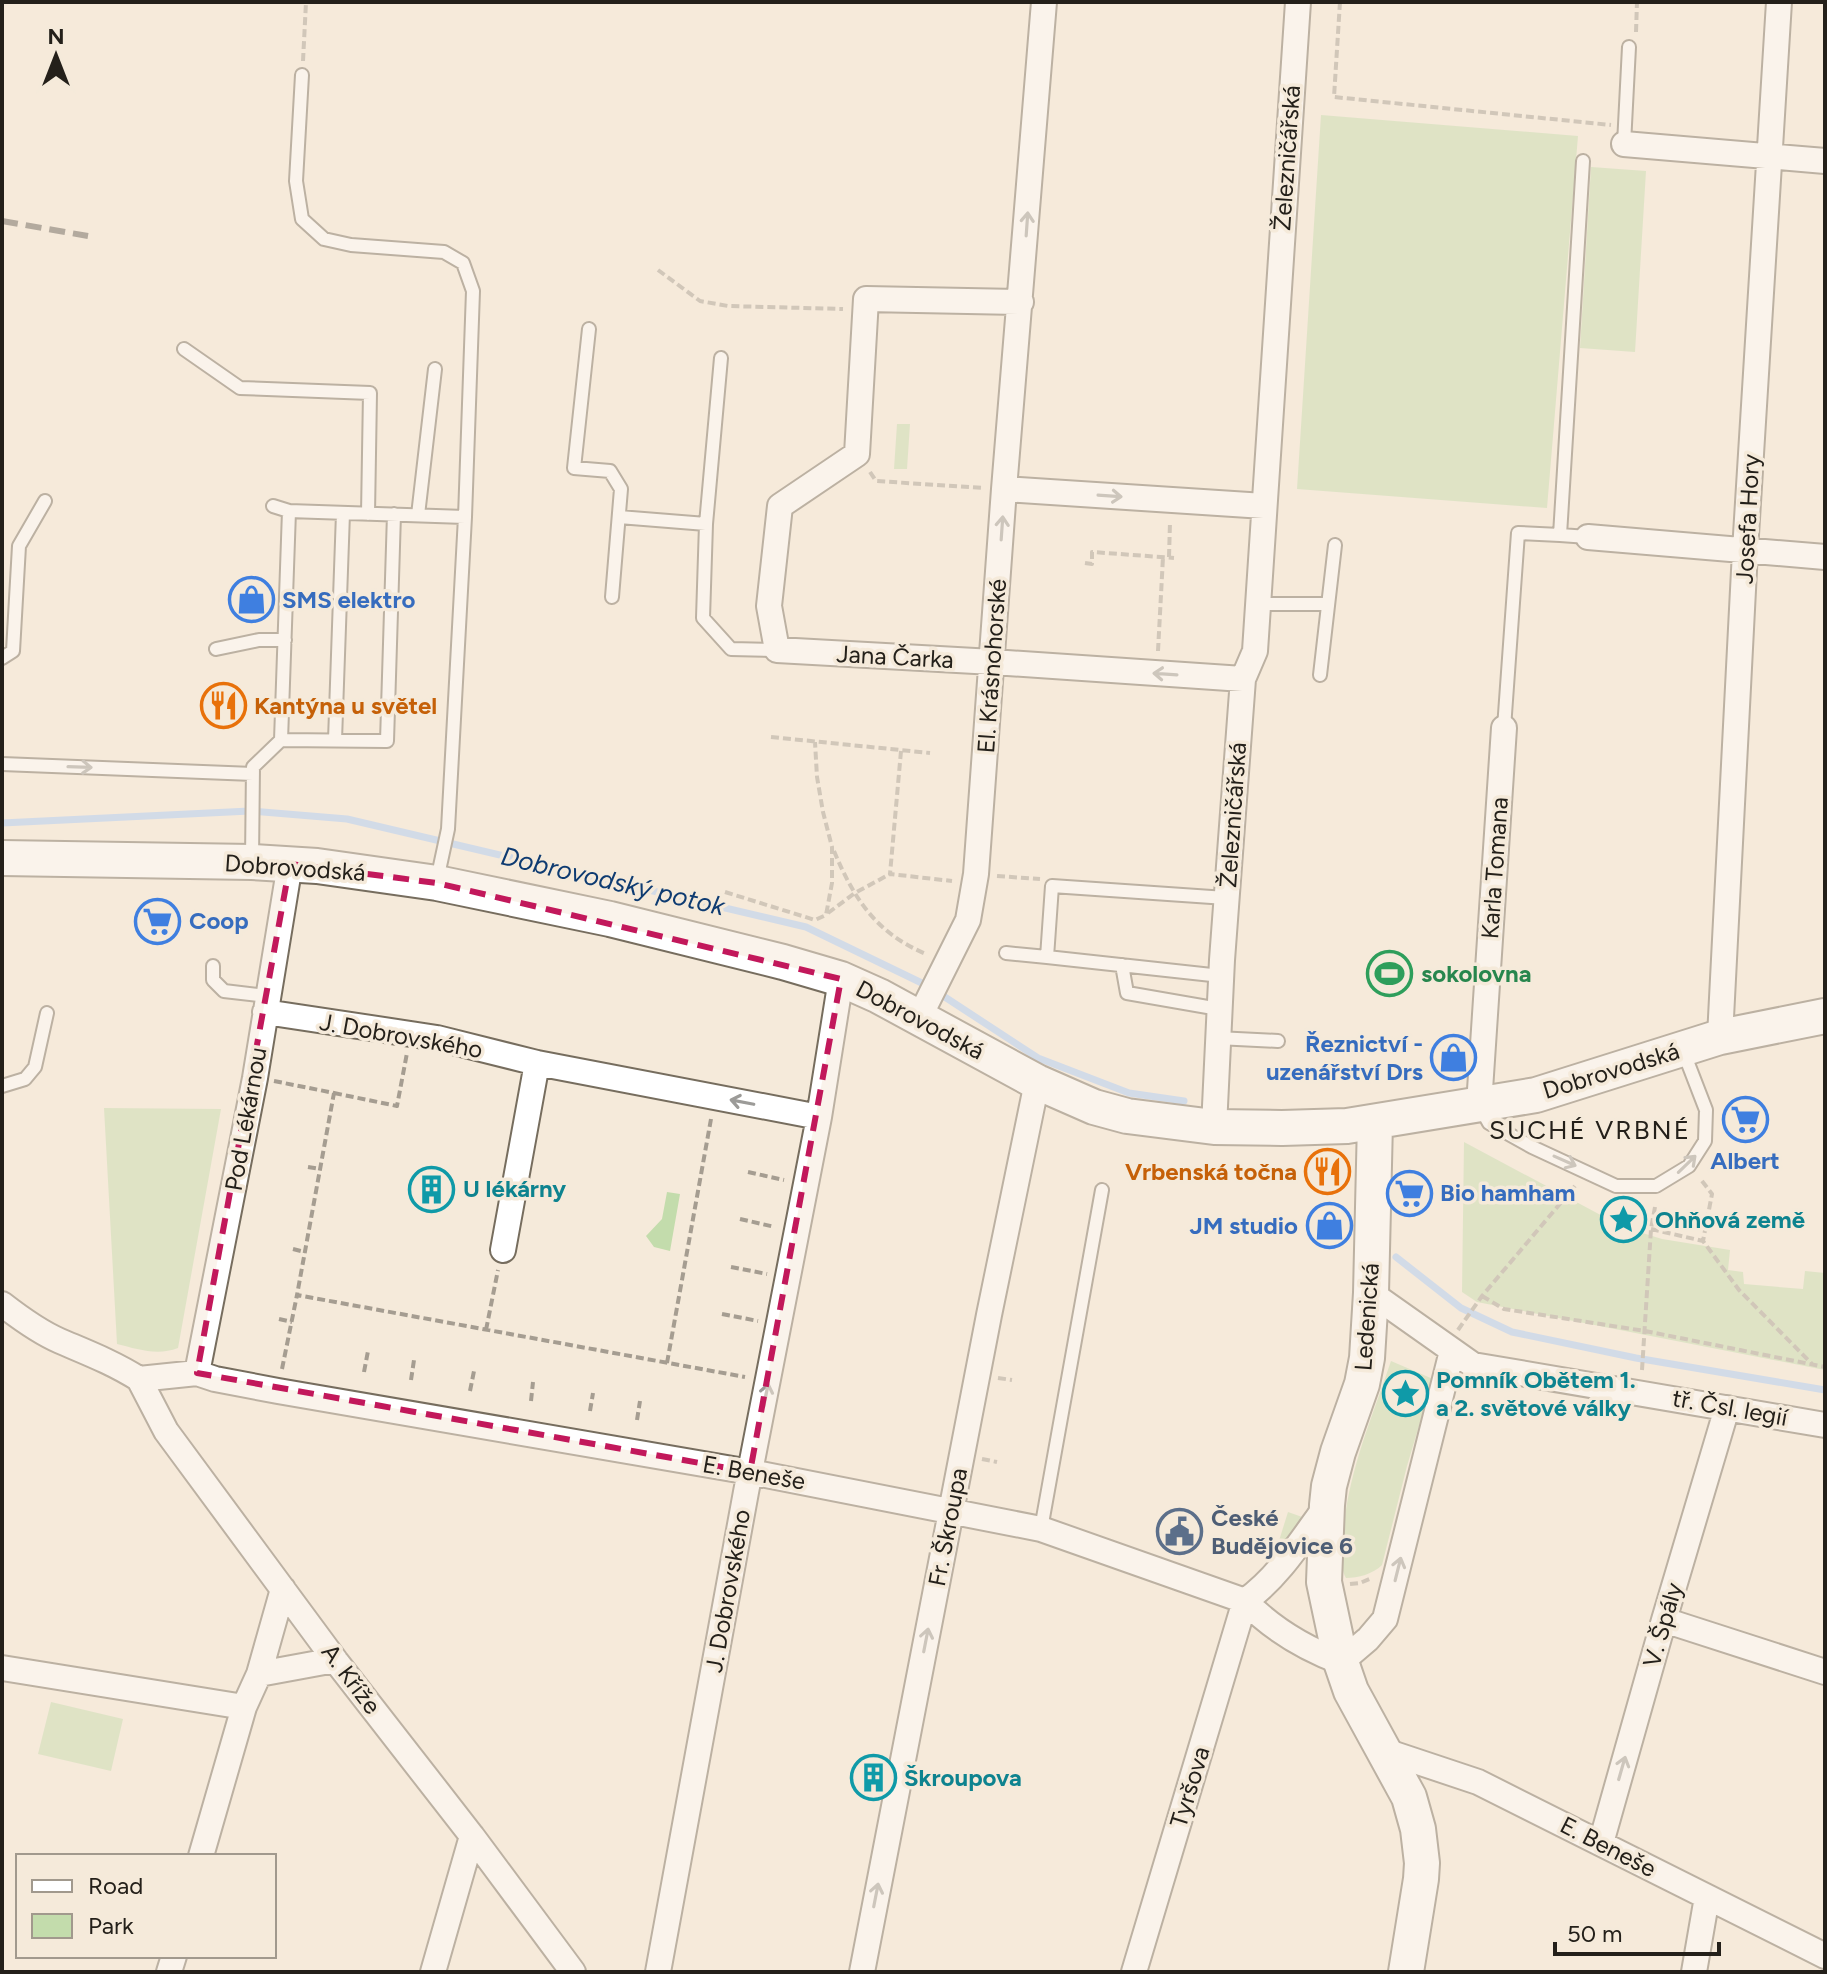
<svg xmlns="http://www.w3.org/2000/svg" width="1827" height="1974" font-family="Figtree,sans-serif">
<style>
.green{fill:#c3dcac}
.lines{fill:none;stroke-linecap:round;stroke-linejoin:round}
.stream{stroke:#a7c9f7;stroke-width:7}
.lane-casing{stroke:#766d5e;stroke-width:16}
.street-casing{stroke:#766d5e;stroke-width:28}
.secondary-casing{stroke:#766d5e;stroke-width:38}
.path{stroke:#a59d91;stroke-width:4;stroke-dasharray:8 4;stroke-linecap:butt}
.lane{stroke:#fff;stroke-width:12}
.street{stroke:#fff;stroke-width:24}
.secondary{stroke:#fff;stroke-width:34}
.rail{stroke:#635d54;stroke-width:6;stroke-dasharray:16 8;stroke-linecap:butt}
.oneway{stroke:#9c9b98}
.marked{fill:none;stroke:#c2185b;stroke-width:6;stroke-dasharray:16 10;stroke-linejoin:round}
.labels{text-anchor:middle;stroke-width:7;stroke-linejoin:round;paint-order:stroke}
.street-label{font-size:24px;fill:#24201a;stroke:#f5eada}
.shop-label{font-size:24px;font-weight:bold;fill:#366cbe;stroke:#f5eada;text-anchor:start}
.food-label{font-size:24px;font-weight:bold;fill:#c56008;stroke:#f5eada;text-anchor:start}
.leisure-label{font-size:24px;font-weight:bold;fill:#27864d;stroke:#f5eada;text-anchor:start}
.culture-label{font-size:24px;font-weight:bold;fill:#0d838f;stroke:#f5eada;text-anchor:start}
.service-label{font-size:24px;font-weight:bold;fill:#4e5e75;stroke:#f5eada;text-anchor:start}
.water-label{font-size:26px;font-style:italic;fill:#0e3b71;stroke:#f5eada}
.neighbourhood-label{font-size:26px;letter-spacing:2px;fill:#24201a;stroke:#f5eada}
</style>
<rect width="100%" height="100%" fill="#f5eada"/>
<path class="green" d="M1321,115l257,21 -31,372 -250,-19z
M1591,167l55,4 -11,181 -55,-4z
M897,424h13l-3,45h-13z
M104,1108l117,1 -43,239c-21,8 -41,1 -61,-4z
M1464,1142l159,85 39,12 68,11 -2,20 15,2 1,12 59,5 2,-18 20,2v97l-348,-68 -15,-10z
M667,1192l13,2 -10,57 -16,-4 -8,-11 16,-17z
M1391,1361l42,18 -26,87 -25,99c-9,9 -24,13 -36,13 -7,-12 -4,-29 -3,-43 5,-63 28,-114 48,-174z
M1288,1512l17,6 -33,45z
M51,1702l72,17 -12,52 -73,-17z"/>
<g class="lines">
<path class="stream" d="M2,823l248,-12 97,8 459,108 122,59 110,72 91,35 55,8
M1396,1257l65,51 51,24 124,26 189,32"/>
<defs>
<path id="lane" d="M302,75l-6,106 6,38 22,20 27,6 93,7 19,11 10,28 -8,226 -17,312 -11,51
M1624,144l5,-97
M1583,161l-23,374 28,2
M589,329l-15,139 36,3 11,18 -9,108
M184,349l56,39 130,5 -2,121
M721,358l-15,166 -3,94 28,31 46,1
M273,506l16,5 176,6
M418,515l17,-146
M619,517l87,7
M1259,604h69
M216,649l43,-9h26
M2,658l11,-7 6,-105 26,-45
M1320,675l15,-130
M1504,728l14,-195 42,2
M281,740l106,1 7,-227
M335,740l8,-227
M2,764l251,10
M252,859l1,-92 28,-27 8,-229
M1006,953l41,4
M1122,965l5,28 92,16
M213,966v14l11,11 43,5
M1221,976l-174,-19 5,-71 174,12
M1217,1038l61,3
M2,1086l23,-7 10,-12 12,-54
M1480,1107l9,16 43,24 84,39h40l33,-20 16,-25 1,-31 -22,-57
M1041,1529l61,-339"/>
<path id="street" d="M1624,144l201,17
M1021,302l-155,-3 -9,155 -77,52 -11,100 8,44 216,12 250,17
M1004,489l260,17
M1588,537l237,20
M265,1012l172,26 100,25 282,54
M919,1018l49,-98 8,-46 28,-385 40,-487
M1720,1037l25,-486 34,-549
M1479,1105l25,-377
M1214,1127l8,-167 21,-281 12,-28 43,-649
M503,1250l34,-187
M1371,1293l102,72 352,60
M2,1304c18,14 37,28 58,37 28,12 54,22 79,38
M197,1373l58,-295 35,-214
M139,1379l58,-6 18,6 63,12 472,81 291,57 204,72c28,29 59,47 96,61l27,-23 17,-20 67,-268
M139,1379l27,52 169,229 137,176 101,136
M1245,1601c34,-24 57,-62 82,-96
M1664,1620l161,52
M2,1668l242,39
M259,1674l76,-14
M1385,1751l93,31 347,174
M1601,1843l63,-223 63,-212
M201,1856l43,-149 15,-33 24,-85
M169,1972l5,-16
M433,1972l39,-136
M658,1972l88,-480 73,-375 22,-138
M862,1972l127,-657 48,-233
M1134,1972l111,-371
M1694,1972l13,-75"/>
<path id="secondary" d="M2,858l250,4 65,4 120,17 173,36 173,43 58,17 38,17 158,86 57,25 33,9 87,11 68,1 65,-2 189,-31 184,-58 105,-21
M1375,1122l-4,171 -4,65 -5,26 -24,68 -9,34 -2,19 -3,77 17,80 10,29 58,106 9,32 4,34 -1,16 -15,93"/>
</defs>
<use href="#lane" class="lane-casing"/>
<use href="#street" class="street-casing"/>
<use href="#secondary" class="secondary-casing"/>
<path class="path" d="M1340,2l-6,95 277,28
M1636,32l1,-30
M303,61l3,-59
M658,270l42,31 28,5 115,3
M870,472l6,9 108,7
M1169,557l1,-35
M1085,563l7,1v-12l82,6
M1158,651l5,-94
M771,737l159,16
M901,751l-11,123 62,7
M834,851c20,48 42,82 92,103
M997,876l43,3
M725,892l90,28 11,-5 6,-32v-36l-9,-35 -6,-35 -2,-35
M828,913l27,-20 35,-19
M274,1081l60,12 -37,202
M334,1093l63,13 10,-53
M308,1167l12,2
M748,1172l36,8
M1702,1181l10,13 -9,47
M740,1219l35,8
M1651,1229l52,12 36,49 73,74
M293,1249l12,3
M731,1267l36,7
M1482,1296l22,13 141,22 180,36
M722,1314l36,7
M279,1319l13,3
M486,1330l12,-60
M1458,1330l24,-34 93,-110
M667,1363l44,-244
M282,1369l15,-74 448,82
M1642,1370l9,-141 4,-22
M364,1372l4,-21
M998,1378l14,2
M411,1380l3,-20
M470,1391l4,-20
M531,1401l2,-19
M590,1411l3,-18
M637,1420l3,-19
M982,1459l15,3
M1350,1584l10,-1 12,-5"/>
<use href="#lane" class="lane"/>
<use href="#street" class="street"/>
<use href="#secondary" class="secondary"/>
<path class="rail" d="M2,221l86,15"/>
</g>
<defs><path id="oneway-shaft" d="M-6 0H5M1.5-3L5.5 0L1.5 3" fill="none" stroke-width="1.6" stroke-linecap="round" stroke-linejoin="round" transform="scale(2)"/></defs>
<g class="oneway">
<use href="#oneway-shaft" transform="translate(1027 224) rotate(-86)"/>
<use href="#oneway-shaft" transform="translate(1110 496) rotate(4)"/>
<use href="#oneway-shaft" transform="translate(1002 528) rotate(-86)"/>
<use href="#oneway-shaft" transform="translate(1165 674) rotate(-176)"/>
<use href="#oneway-shaft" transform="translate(80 767) rotate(2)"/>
<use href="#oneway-shaft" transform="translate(742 1102) rotate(-169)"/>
<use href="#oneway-shaft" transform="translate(1565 1161) rotate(24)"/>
<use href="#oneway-shaft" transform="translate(1687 1164) rotate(-44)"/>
<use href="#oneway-shaft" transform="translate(766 1395) rotate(-79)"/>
<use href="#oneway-shaft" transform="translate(1398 1569) rotate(-76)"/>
<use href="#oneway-shaft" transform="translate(926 1640) rotate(-79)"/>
<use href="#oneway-shaft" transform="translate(1622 1768) rotate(-74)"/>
<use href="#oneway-shaft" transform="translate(876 1895) rotate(-79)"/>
</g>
<path d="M0 0H1827V1974H0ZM290,864l147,19 404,96 -91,493 -553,-99z" fill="#f5eada" fill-opacity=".55" fill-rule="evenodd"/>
<path class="marked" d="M290,864l147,19 404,96 -91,493 -553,-99z"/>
<defs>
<symbol id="shop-ring" viewBox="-11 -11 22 22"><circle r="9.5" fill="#f5eada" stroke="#3f7fe0" stroke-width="1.5"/><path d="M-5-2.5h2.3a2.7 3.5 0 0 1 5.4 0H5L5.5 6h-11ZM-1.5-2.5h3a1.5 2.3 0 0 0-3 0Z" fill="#3f7fe0"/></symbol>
<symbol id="restaurant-ring" viewBox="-11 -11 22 22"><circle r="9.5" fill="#f5eada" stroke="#e8710a" stroke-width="1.5"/><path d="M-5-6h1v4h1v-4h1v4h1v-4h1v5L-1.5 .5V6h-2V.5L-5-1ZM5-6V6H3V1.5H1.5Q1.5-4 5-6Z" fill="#e8710a"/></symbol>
<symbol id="supermarket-ring" viewBox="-11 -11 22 22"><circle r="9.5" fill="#f5eada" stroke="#3f7fe0" stroke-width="1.5"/><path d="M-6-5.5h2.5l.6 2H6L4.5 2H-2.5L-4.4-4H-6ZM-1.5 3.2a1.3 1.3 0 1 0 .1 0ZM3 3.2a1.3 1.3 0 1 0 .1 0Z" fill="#3f7fe0"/></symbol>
<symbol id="stadium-ring" viewBox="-11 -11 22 22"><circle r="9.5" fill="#f5eada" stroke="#2e9e5b" stroke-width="1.5"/><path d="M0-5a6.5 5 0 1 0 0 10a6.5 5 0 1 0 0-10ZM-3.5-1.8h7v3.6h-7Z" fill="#2e9e5b"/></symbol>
<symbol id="building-ring" viewBox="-11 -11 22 22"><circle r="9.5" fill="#f5eada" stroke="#0f9aa8" stroke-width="1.5"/><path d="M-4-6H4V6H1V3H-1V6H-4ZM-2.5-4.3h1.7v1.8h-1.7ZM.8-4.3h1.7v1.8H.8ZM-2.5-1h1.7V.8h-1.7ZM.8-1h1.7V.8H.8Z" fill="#0f9aa8"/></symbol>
<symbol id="sight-ring" viewBox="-11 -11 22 22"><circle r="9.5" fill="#f5eada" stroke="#0f9aa8" stroke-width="1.5"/><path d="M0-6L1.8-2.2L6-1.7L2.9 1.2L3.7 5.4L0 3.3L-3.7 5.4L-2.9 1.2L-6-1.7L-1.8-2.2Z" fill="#0f9aa8"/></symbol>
<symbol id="civic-ring" viewBox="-11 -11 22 22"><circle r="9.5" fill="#f5eada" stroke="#5c6f8a" stroke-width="1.5"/><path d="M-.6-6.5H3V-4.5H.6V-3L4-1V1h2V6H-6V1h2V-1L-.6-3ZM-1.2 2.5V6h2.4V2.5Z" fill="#5c6f8a"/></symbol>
</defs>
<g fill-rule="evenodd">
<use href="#shop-ring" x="226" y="574" width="51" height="51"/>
<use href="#restaurant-ring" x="198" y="680" width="51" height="51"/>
<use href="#supermarket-ring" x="132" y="896" width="51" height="51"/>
<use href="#stadium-ring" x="1364" y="948" width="51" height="51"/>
<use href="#shop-ring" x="1428" y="1032" width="51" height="51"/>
<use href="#supermarket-ring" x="1720" y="1094" width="51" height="51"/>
<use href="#restaurant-ring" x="1302" y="1146" width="51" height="51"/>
<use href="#building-ring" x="406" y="1164" width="51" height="51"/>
<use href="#supermarket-ring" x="1384" y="1168" width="51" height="51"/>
<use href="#sight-ring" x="1598" y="1194" width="51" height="51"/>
<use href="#shop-ring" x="1304" y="1200" width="51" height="51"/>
<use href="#sight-ring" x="1380" y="1368" width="51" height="51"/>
<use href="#civic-ring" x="1154" y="1506" width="51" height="51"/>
<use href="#building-ring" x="848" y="1752" width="51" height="51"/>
</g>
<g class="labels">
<g class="street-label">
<text transform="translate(1287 158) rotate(-86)" y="8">Železničářská</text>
<text transform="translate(1748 519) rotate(-87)" y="8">Josefa Hory</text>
<text transform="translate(895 657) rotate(3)" y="8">Jana Čarka</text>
<text transform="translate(992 666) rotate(-86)" y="8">El. Krásnohorské</text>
<text transform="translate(1233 815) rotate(-86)" y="8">Železničářská</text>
<text transform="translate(295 868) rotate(4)" y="8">Dobrovodská</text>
<text transform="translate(1495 868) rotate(-86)" y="8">Karla Tomana</text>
<text transform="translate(920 1020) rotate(28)" y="8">Dobrovodská</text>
<text transform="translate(401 1036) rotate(10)" y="8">J. Dobrovského</text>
<text transform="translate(1611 1071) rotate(-17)" y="8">Dobrovodská</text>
<text transform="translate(246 1119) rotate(-80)" y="8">Pod Lékárnou</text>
<text transform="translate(1367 1317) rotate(-86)" y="8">Ledenická</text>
<text transform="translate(1730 1408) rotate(10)" y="8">tř. Čsl. legií</text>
<text transform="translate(754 1473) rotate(10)" y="8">E. Beneše</text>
<text transform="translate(948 1527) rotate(-79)" y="8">Fr. Škroupa</text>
<text transform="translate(728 1591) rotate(-80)" y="8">J. Dobrovského</text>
<text transform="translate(1663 1625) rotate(-74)" y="8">V. Špály</text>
<text transform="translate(351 1679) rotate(53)" y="8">A. Kříže</text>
<text transform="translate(1190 1787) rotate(-73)" y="8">Tyršova</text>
<text transform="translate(1608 1847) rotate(27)" y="8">E. Beneše</text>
</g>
<g class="shop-label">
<text x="282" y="608">SMS elektro</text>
<text x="189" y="929">Coop</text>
<text x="1423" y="1052" text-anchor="end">Řeznictví -<tspan x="1423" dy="28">uzenářství Drs</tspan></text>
<text x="1745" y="1169" text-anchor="middle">Albert</text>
<text x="1440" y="1201">Bio hamham</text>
<text x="1298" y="1234" text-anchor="end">JM studio</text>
</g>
<g class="food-label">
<text x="254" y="714">Kantýna u světel</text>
<text x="1297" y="1180" text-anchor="end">Vrbenská točna</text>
</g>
<g class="leisure-label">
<text x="1421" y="982">sokolovna</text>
</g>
<g class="culture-label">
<text x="463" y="1197">U lékárny</text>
<text x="1655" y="1228">Ohňová země</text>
<text x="1436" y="1388">Pomník Obětem 1.<tspan x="1436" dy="28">a 2. světové války</tspan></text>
<text x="904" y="1786">Škroupova</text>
</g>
<g class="service-label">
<text x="1211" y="1526">České<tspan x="1211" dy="28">Budějovice 6</tspan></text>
</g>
<g class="water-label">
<text transform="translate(613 881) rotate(13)" y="9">Dobrovodský potok</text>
</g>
<g class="neighbourhood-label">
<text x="1590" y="1139">SUCHÉ VRBNÉ</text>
</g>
</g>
<rect width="1827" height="1974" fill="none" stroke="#24201a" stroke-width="8"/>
<rect x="16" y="1854" width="260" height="104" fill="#f5eada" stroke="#a1998d" stroke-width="2"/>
<rect x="32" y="1880" width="40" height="12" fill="#ffffff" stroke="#a1998d" stroke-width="2"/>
<text x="88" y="1894" font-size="24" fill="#24201a">Road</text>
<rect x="32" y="1914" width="40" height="24" fill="#c3dcac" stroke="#a1998d" stroke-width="2"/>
<text x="88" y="1934" font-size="24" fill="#24201a">Park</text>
<g transform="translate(56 56)" stroke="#f5eada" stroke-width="6" paint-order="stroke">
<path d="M0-6L14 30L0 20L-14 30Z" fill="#24201a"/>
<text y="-12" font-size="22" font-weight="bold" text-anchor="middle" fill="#24201a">N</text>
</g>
<path d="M1555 1942v12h164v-12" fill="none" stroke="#24201a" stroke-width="4"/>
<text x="1567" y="1942" font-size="24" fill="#24201a" stroke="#f5eada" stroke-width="6" paint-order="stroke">50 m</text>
</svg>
